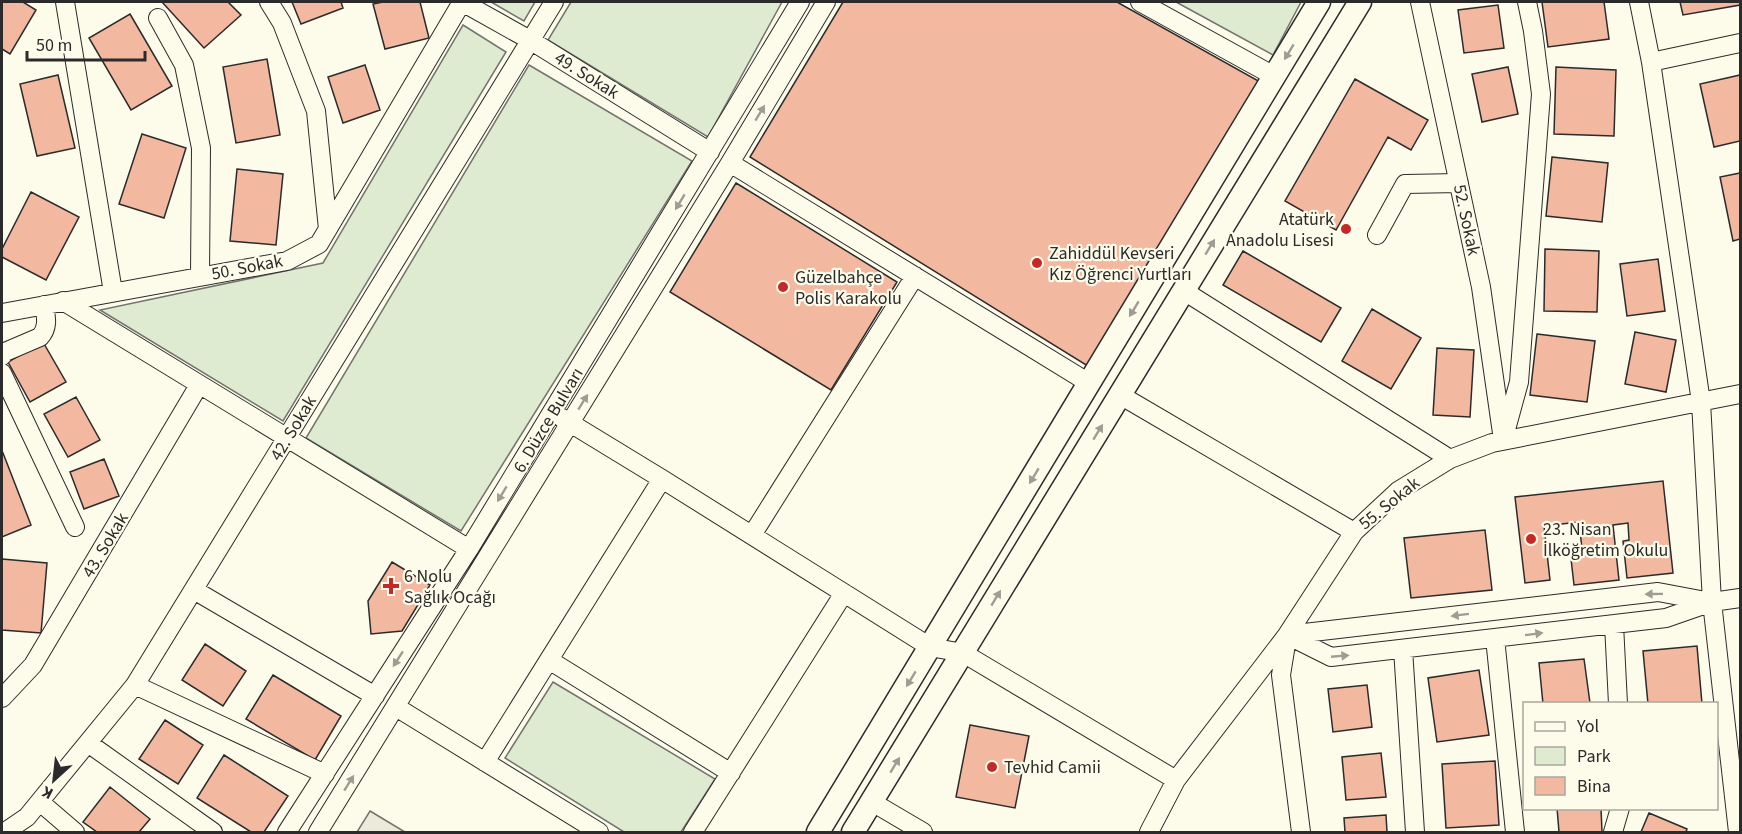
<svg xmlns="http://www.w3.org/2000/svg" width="1742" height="834" font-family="'Source Sans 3',sans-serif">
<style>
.green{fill:#deebd1;stroke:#74746e;stroke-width:1.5}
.parking{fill:#eceadb;stroke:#74746e;stroke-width:1.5}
.building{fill:#f2b8a0;stroke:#2b2b2b;stroke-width:1.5}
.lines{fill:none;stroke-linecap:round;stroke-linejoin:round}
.minor-casing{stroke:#2b2b2b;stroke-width:20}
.major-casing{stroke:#2b2b2b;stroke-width:25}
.minor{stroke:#fdfbea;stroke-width:18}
.major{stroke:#fdfbea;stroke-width:22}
.oneway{fill:#9e9d94}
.poi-dot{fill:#c62828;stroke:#fdfbea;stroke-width:2}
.labels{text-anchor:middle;stroke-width:4.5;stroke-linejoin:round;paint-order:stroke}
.street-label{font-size:18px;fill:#2b2b2b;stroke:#fdfbea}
.poi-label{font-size:18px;fill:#2b2b2b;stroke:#fdfbea;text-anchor:start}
</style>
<rect width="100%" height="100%" fill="#fdfbea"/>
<path class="green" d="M491,2h44l-11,19z
M571,2h211l-74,135 -160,-97z
M1176,2h125l-28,53z
M463,25l43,27 -223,369 -183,-111 223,-47z
M529,65l163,96 -231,370 -155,-93z
M553,682l162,97 -34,53h-57l-119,-74z"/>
<path class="parking" d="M370,811l35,21h-48z"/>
<path class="building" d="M2,2h21l13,8 -26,44 -8,-5z
M162,2h66l13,13 -37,33z
M292,2h49l2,6 -42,16z
M383,2h37l9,36 -44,11 -12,-45z
M843,2h274l145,81 -171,285 -341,-211z
M1542,2h62l5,37 -61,8z
M1680,2h60v3l-57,10z
M1498,5l6,43 -40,5 -6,-43z
M130,14l42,72 -41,24 -42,-72z
M267,59l13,76 -44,8 -13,-76z
M365,65l15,45 -37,13 -15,-46z
M1508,67l10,47 -36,8 -10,-48z
M1556,67l60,3 -2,66 -60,-2z
M58,75l17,73 -38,8 -17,-72z
M1740,75v66l-26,6 -14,-63z
M1355,79l73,41 -17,30 -23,-13 -52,93 -51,-29z
M142,134l44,14 -22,70 -45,-14z
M1552,157l56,6 -6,59 -56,-6z
M237,169l46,5 -7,71 -46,-4z
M1740,173v66l-7,2 -13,-64z
M736,183l161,99 -66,108 -161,-98z
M31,192l48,25 -33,63 -44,-23v-8z
M1545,249l54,2 -2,61 -53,-1z
M1243,251l98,57 -20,34 -98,-57z
M1658,259l7,52 -38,5 -7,-52z
M1372,309l49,29 -30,51 -49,-28z
M1635,332l41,8 -10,52 -41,-8z
M1537,334l58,7 -8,61 -57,-7z
M43,342l23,40 -36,20 -22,-40z
M1437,348l37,2 -4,67 -37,-2z
M76,397l24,43 -32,17 -24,-43z
M3,453l28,72 -29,12v-83z
M104,459l15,37 -35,13 -14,-37z
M1663,481l10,92 -46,5 -4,-37 6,-1 -1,-17 -15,2 6,55 -45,5 -4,-35 12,-1 -3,-27 -35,4 6,54 -25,3 -10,-86z
M1485,530l7,60 -81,8 -7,-60z
M2,559l45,4 -6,70 -39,-3z
M392,562l38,23 -28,46 -31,3 -3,-33z
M205,644l41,27 -23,35 -41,-26z
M1697,646l5,58h-54l-5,-53z
M1584,659l6,44 -47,1 -4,-41z
M1479,670l10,65 -52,7 -9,-64z
M273,675l68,41 -26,44 -69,-41z
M1367,685l5,42 -39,5 -5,-43z
M165,720l38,25 -25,39 -39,-25z
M970,725l59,11 -14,72 -59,-11z
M1381,753l5,44 -40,3 -4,-43z
M224,755l64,41 -24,36h-13l-54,-34z
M1495,761l4,64 -53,3 -4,-64z
M110,787l40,32 -11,13h-42l-14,-10z
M1557,808h44l1,24h-43z
M1649,813l38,16 -1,3h-45z
M1386,815l1,17h-42l-1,-14z"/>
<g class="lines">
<defs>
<path id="minor" d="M65,2l48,290
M269,2l13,21 34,88 12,118
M1140,2l134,74
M1420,2l61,285 22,153
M1639,2l12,60 50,340 11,200 26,230
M158,18l26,47 17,83 -1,128
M1651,62l89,-19
M730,163l359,220
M1377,235l28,-51 54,-1
M1184,291l266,168
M63,301l406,248
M2,313l285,-52 32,-17 143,-242 68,38 180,112
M2,356l3,-4 35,-15c9,-10 6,-20 4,-32
M2,373l73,154
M1120,395l234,137
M562,418l100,61 268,168 33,6 213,127
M1505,433l14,-51 22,-288 -8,-63 -6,-29
M752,535l163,-259
M194,590l181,106
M1614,624l4,80
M1287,635l44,22 335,-39 46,-16 28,-4
M1287,635l371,-43 53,10
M1287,638l-6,37 20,157
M1495,638l20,194
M1403,649l12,183
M549,660l182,113
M135,685l190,89
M2,698l31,-33 166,-280
M396,707l203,125
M88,743l125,89
M485,762l177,-283
M40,802l35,30
M872,802l51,30
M5,832l22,-15 108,-132 419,-683
M287,832l182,-283 331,-547
M318,832l412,-669 96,-161
M693,832l151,-239
M1149,832l27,-52 111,-145 67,-103 44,-41 52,-32 42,-16 248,-49
M1613,832l7,-24"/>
<path id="major" d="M818,832l501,-830
M853,832l507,-830"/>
</defs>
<use href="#minor" class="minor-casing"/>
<use href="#major" class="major-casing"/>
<use href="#minor" class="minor"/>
<use href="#major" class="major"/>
</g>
<defs><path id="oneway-solid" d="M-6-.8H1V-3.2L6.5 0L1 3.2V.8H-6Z" transform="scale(1.5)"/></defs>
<g class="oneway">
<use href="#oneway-solid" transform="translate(1289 52) rotate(121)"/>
<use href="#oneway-solid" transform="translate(760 113) rotate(-59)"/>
<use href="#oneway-solid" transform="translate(680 202) rotate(121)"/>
<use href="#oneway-solid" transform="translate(1210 247) rotate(-59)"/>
<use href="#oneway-solid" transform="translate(1134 309) rotate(121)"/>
<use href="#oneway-solid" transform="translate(583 402) rotate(-58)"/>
<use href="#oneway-solid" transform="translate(1098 432) rotate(-59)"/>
<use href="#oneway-solid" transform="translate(1034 476) rotate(121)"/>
<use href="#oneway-solid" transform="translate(502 494) rotate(121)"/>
<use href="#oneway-solid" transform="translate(1654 594) rotate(179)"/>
<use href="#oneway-solid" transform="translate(996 598) rotate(-59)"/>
<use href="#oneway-solid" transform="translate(1460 615) rotate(173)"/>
<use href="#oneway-solid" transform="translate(1534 634) rotate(-7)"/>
<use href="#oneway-solid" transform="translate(1340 656) rotate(-5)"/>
<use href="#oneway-solid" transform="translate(398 659) rotate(123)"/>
<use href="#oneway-solid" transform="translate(911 679) rotate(121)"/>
<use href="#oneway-solid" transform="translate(895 765) rotate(-59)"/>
<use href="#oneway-solid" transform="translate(349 783) rotate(-58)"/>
</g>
<g class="poi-dot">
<circle cx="1346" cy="229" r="6"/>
<circle cx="1037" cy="263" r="6"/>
<circle cx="783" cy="287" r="6"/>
<circle cx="1531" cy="539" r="6"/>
<path d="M388 577h6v6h6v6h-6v6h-6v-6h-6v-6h6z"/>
<circle cx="992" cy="767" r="6"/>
</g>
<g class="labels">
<g class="street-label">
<text transform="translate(587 75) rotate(32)" y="6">49. Sokak</text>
<text transform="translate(1467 220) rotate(78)" y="6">52. Sokak</text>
<text transform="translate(247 267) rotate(-11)" y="6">50. Sokak</text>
<text transform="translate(548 420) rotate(-59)" y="6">6. Düzce Bulvarı</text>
<text transform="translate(293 428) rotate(-59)" y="6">42. Sokak</text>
<text transform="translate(1389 503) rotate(-39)" y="6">55. Sokak</text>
<text transform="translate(105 545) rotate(-59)" y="6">43. Sokak</text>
</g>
<g class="poi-label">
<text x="1334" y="225" text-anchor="end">Atatürk<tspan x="1334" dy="21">Anadolu Lisesi</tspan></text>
<text x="1049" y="259">Zahiddül Kevseri<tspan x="1049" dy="21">Kız Öğrenci Yurtları</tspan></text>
<text x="795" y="283">Güzelbahçe<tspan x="795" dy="21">Polis Karakolu</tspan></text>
<text x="1543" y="535">23. Nisan<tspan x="1543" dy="21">İlköğretim Okulu</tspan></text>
<text x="404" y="582">6 Nolu<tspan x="404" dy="21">Sağlık Ocağı</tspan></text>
<text x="1004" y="773">Tevhid Camii</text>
</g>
</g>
<rect width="1742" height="834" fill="none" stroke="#2b2b2b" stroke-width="6"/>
<rect x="1523" y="702" width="195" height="108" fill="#fdfbea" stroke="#a9a89e" stroke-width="1.5"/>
<rect x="1535" y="722" width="30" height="9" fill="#fdfbea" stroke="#a9a89e" stroke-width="1.5"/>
<text x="1577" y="732" font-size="18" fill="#2b2b2b">Yol</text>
<rect x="1535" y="747" width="30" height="18" fill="#deebd1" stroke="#a9a89e" stroke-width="1.5"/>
<text x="1577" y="762" font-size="18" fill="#2b2b2b">Park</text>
<rect x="1535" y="777" width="30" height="18" fill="#f2b8a0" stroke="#a9a89e" stroke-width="1.5"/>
<text x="1577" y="792" font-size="18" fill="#2b2b2b">Bina</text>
<g transform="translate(54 780) rotate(207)" stroke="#fdfbea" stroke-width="4.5" paint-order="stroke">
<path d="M0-4.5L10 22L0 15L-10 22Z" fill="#2b2b2b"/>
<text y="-9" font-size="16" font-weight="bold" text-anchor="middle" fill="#2b2b2b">K</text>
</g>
<path d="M27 51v9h118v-9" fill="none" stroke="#2b2b2b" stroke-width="3"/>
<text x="36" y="51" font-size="18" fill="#2b2b2b" stroke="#fdfbea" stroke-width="4.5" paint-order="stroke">50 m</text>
</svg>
